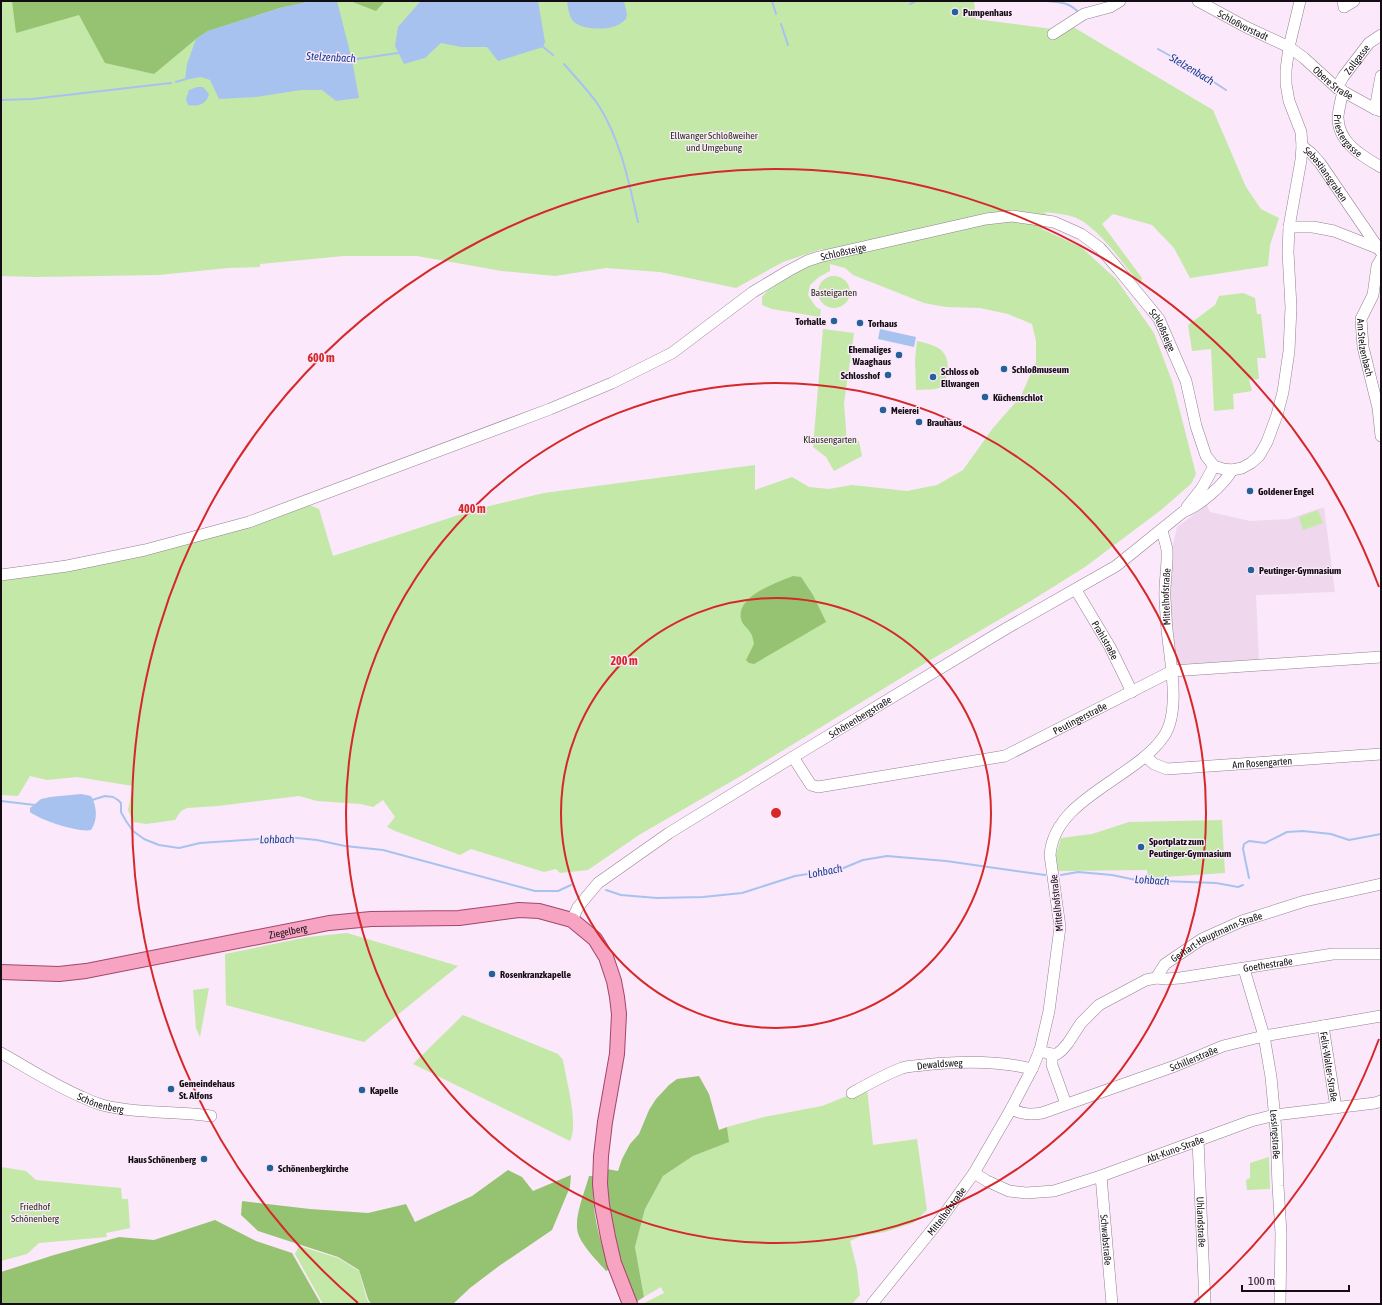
<svg xmlns="http://www.w3.org/2000/svg" width="1382" height="1305" font-family="'Asap Condensed',sans-serif">
<style>
.built{fill:#efd7ed}
.green{fill:#c3e8a8}
.forest{fill:#96c372}
.water{fill:#a8c2f0}
.lines{fill:none;stroke-linecap:round;stroke-linejoin:round}
.stream{stroke:#a8c2f0;stroke-width:2}
.minor-casing{stroke:#928191;stroke-width:12}
.major-casing{stroke:#a3466b;stroke-width:16}
.minor{stroke:#fff;stroke-width:11}
.major{stroke:#f7a3c2;stroke-width:14}
.ring{fill:none;stroke:#d62828;stroke-width:2}
.poi-dot{fill:#246198;stroke:#fbe8fa;stroke-width:1.5}
.labels{text-anchor:middle;stroke-width:3;stroke-linejoin:round;paint-order:stroke}
.poi-label{font-size:10px;font-weight:bold;fill:#130d13;stroke:#fbe8fa;text-anchor:start}
.street-label{font-size:10px;fill:#130d13;stroke:#fbe8fa}
.park-label{font-size:10px;fill:#1e2f0e;stroke:#fbe8fa}
.water-label{font-size:11px;font-style:italic;fill:#113d92;stroke:#fbe8fa}
.centre{fill:#d62828;stroke:#fbe8fa;stroke-width:2}
.ring-label{font-size:12px;text-anchor:middle;font-weight:bold;fill:#d62828;stroke:#fbe8fa;stroke-width:3;stroke-linejoin:round;paint-order:stroke}
</style>
<rect width="100%" height="100%" fill="#fbe8fa"/>
<path class="built" d="M1207,505l3,7 40,9 39,-2 35,-12 11,85 -79,3 3,66 -82,6 -8,-69 3,-49 5,-22z"/>
<path class="green" d="M1,1h973l2,18 76,10 11,-8 150,89 33,77 15,22 18,9 -9,27 -2,21 -78,12 -16,-30 -22,-23 -39,-11 -11,10 40,54 -2,6c-17,-20 -42,-58 -66,-67 -10,-3 -20,-4 -31,-5l4,2 -5,15 39,18 35,32 38,54 19,51 23,90 -5,10 -30,26 -76,57 -56,35 -102,60 -181,111 -107,62 -51,35 -28,3 -4,-4 -12,3 -73,-23 -11,6 -65,-24 -8,-4 8,-10 -12,-17 -10,7 -12,-3 -44,-3 -18,-5 -81,10 -31,2 -6,3 -6,9 -29,4 -13,-2 -5,-12 5,-24 -56,-9 -30,3 -17,-4 -12,20 -17,-1v-214l75,-12 231,-65 12,5 14,47 144,-47 67,-16 211,-28v25l37,-13 17,10 20,2 23,-4 55,6 30,-6 26,-15 30,-42 28,-32 15,-34v-21l-4,-17 -24,-10 -28,-6 -34,-1 -22,-4 -71,-28 -8,-7 -15,-4v7l-11,6 -9,8 -2,10 8,12 5,3 -1,7 -48,-8 -10,-4v-8l5,-6 33,-21 27,-10 -5,-11 -39,13 -47,26 -76,-16 -54,-4 -51,8 -53,-5 -85,-15h-73l-84,8v3l-32,1 -69,7 -123,2 -35,-1z
M818 292a16 16 0 1 1 32 0a16 16 0 1 1-32 0Z
M1243,293l12,5 2,16h4l5,44h-9l2,21 -10,1 3,11 -19,3 1,15 -20,2 -3,-62 -19,2 -4,-26 27,-20 4,-9z
M823,329l31,4 -10,70 3,40 12,-2 3,15 -28,15 -8,-14 -13,-10z
M917,341c19,4 34,9 30,31 -1,4 -1,10 -3,13 -6,6 -20,4 -28,5l-1,-30z
M1318,510l5,13 -20,7 -4,-13z
M1222,820l3,53 -77,5 -1,-8 -89,1 -2,-16 5,-17 31,-4 37,-12z
M347,933l111,33 -94,76 -138,-37 -1,-51 83,-17z
M209,988l-9,49 -4,-9 -3,-38z
M463,1015l95,39 5,6c3,20 16,64 7,81l-157,-77z
M867,1088l6,57 44,-6 10,71 -14,13 -28,9 -24,4 -11,5 7,28 3,26 -8,9h-210l22,-11 -3,-6 -17,10 -9,-50 10,-38 18,-33 30,-20 35,-14 -1,-15 37,-10 58,-11z
M1269,1157l1,32 -23,1 -1,-10 4,-2v-15z
M1,1167l25,4 10,9 85,8 1,11h6l2,29 -24,5 1,4 -68,6 -12,11 -26,7z
M299,1246l39,12 21,13 8,29 3,4h-47l-28,-50z"/>
<path class="forest" d="M12,1h300l-32,7 -72,23 -12,8 -42,35 -49,-11 -26,-48 -63,18z
M350,1h35l-9,10z
M793,576l8,1 12,18 13,27 -72,42 -5,-1 -3,-3 8,-16c-1,-4 -1,-8 -4,-12 -3,-5 -7,-6 -9,-13 -5,-23 35,-36 52,-43z
M699,1076l10,18 10,36 8,-3 2,15 -36,14 -30,20 -18,33 -10,38 9,50 -8,5c-10,-26 -21,-53 -26,-80 -3,-17 -3,-35 -3,-53l11,2 4,-12 8,-15 9,-10 10,-24 7,-11 13,-14 8,-6z
M508,1170l14,7 11,14 38,-16 -1,12 -18,43 -53,36 -29,22 -17,16h-82l-3,-5 -9,-29 -21,-13 -80,-26 -17,-16 1,-14 68,8 58,4 38,-9 9,18 57,-26z
M589,1176h4c-1,37 5,59 17,93l-4,2c-9,-11 -29,-29 -29,-44 -1,-15 8,-36 12,-51z
M215,1220l41,21 36,12 29,51h-320v-32l53,-17 65,-18 35,3z"/>
<path class="water" d="M312,1h25l15,59 7,38 -23,3 -14,-11h-21l-45,7 -37,2 -9,-19 -9,-3 -16,3 2,-16 9,-25 12,-8 72,-23z
M423,1h115l7,41 -2,5 -45,14 -11,-14h-26l-20,-4 -16,15 -21,6 -9,-18 3,-19 21,-24z
M567,1h57l3,13 -1,5c-4,4 -9,7 -14,8 -11,3 -30,2 -38,-5 -5,-5 -6,-14 -7,-21z
M197,87h6l6,7c-2,10 -11,13 -21,11l-2,-6 3,-9z
M880,329l36,8 -2,10 -36,-8z
M81,794l10,2c6,10 7,24 0,34 -12,3 -51,-10 -61,-18v-4l11,-9 9,-2z"/>
<g class="lines">
<path class="stream" d="M772,1l4,13
M1048,1c13,2 22,1 31,12
M910,4l6,-3
M781,24l7,21
M542,46l11,9
M1158,49l36,20 32,21
M350,60l48,-7 2,-1
M564,64c12,14 25,27 35,42 22,35 30,77 39,116
M176,82l10,-3
M1,100l31,-1 139,-16
M92,800l13,-4 8,1 5,3 3,3v9l5,9 7,10 11,8 15,6 20,3 21,-5 87,-6 30,3 28,6 38,4 152,41h23l13,-6
M1,801l34,4
M1061,875l17,-3 34,3 24,5 80,3 22,4 5,-2
M1249,878l-6,-29 1,-5 5,-3 16,2 22,-11 16,-1 28,3 18,6 32,-6
M606,890l15,5 36,3 46,-1 39,-4 53,-17 46,-7 22,-9 24,-4 59,5 99,14"/>
<defs>
<g id="minor">
<path id="s1" d="M1198,1l48,26 43,20 15,11 33,30 38,21 6,2"/>
<path d="M1343,1l1,6 10,-6"/>
<path d="M1053,34l31,-20 26,-7 10,-6"/>
<path id="s2" d="M1337,88l6,-11 26,-34 12,-8"/>
<path id="s3" d="M1343,91c-2,9 -4,17 -5,25 -1,26 24,40 43,51"/>
<path d="M1375,109l6,-33"/>
<path id="s4" d="M1302,146l9,7 9,10 61,89"/>
<path d="M1289,227h24l21,4 43,17"/>
<path id="s5" d="M1381,259l-4,7 -4,29 -12,24 2,28 15,61 3,28"/>
<path d="M1187,507l15,-19 12,-22"/>
<path id="s6" d="M1,575l66,-9 78,-16 104,-28 301,-113 62,-26 60,-30 81,-61 35,-21 19,-10 12,-4 167,-38 26,-3 42,6 27,12 19,14 19,22 40,49 27,62 10,45 10,30 8,10 9,3 9,1 10,-2 9,-5 8,-7 8,-14 10,-27 6,-23 6,-41 2,-44 -3,-55 1,-25 12,-67 1,-14 -1,-14 -12,-31 -3,-17v-14l3,-23 11,-46"/>
<path id="s7" d="M1076,590l34,57 22,45"/>
<path id="s8" d="M793,757l18,28 7,2 187,-31 167,-85 209,-14"/>
<path id="s9" d="M1146,757l8,7 13,5 214,-15"/>
<path id="s10" d="M572,920l6,-13 20,-24 71,-50 124,-76 214,-129 109,-62 67,-54c16,-6 41,-27 49,-42"/>
<path id="s11" d="M1244,969l20,67 7,41 5,54 2,55 3,47 -1,71"/>
<path id="s12" d="M1156,978l10,1 14,-1 153,-24h48"/>
<path id="s13" d="M1323,1026l13,82"/>
<path id="s14" d="M1039,1051l13,3h5l5,-4 6,-7 13,-20 18,-18 47,-25 10,-2 9,-14 37,-25 40,-18 63,-20 76,-17"/>
<path id="s15" d="M1,1053c27,15 53,32 81,44 6,3 13,6 20,8 36,9 73,6 109,11"/>
<path d="M1052,1054v11l14,39"/>
<path id="s16" d="M852,1093c16,-9 32,-18 50,-25 6,-2 14,-2 21,-3 36,-4 74,-5 109,4"/>
<path id="s17" d="M1011,1109c11,5 19,6 31,4l133,-47 48,-20 41,-10 117,-20"/>
<path id="s18" d="M1198,1140l7,164"/>
<path id="s19" d="M974,1173l13,8 22,10 17,2 28,-2 47,-15 150,-55 24,-6 100,-12 6,-2"/>
<path id="s20" d="M1101,1176l11,128"/>
<path id="s21" d="M872,1304l68,-84 34,-47 37,-64 21,-40 8,-19 9,-39 11,-84 -10,-72c4,-57 85,-76 114,-119 16,-24 7,-70 4,-98 -2,-13 -2,-26 -3,-39 -1,-16 3,-33 2,-49 -1,-7 -4,-14 -5,-20"/>
</g>
<g id="major">
<path id="s22" d="M1,972l58,2 27,-3 243,-48 42,-4 88,-1 60,-8 20,1 33,9 23,19 11,18 8,24 3,16 2,17 -2,40 -12,68 -4,34 -1,28 2,21 6,32 6,26 16,41"/>
</g>
</defs>
<use href="#minor" class="minor-casing"/>
<use href="#major" class="major-casing"/>
<use href="#minor" class="minor"/>
<use href="#major" class="major"/>
</g>
<g class="ring">
<circle cx="776" cy="813" r="215"/>
<circle cx="776" cy="813" r="430"/>
<path d="M1379 1039A644 644 0 0 1 1194 1303M358 1303A644 644 0 1 1 1379 587"/>
</g>
<g class="poi-dot">
<circle cx="955" cy="12" r="4"/>
<circle cx="834" cy="321" r="4"/>
<circle cx="860" cy="323" r="4"/>
<circle cx="899" cy="355" r="4"/>
<circle cx="1004" cy="369" r="4"/>
<circle cx="888" cy="375" r="4"/>
<circle cx="933" cy="377" r="4"/>
<circle cx="985" cy="397" r="4"/>
<circle cx="883" cy="410" r="4"/>
<circle cx="919" cy="422" r="4"/>
<circle cx="1250" cy="491" r="4"/>
<circle cx="1251" cy="570" r="4"/>
<circle cx="1141" cy="847" r="4"/>
<circle cx="492" cy="974" r="4"/>
<circle cx="171" cy="1089" r="4"/>
<circle cx="362" cy="1090" r="4"/>
<circle cx="204" cy="1159" r="4"/>
<circle cx="270" cy="1168" r="4"/>
</g>
<g class="labels">
<g class="poi-label">
<text x="963" y="16">Pumpenhaus</text>
<text x="826" y="325" text-anchor="end">Torhalle</text>
<text x="868" y="327">Torhaus</text>
<text x="891" y="353" text-anchor="end">Ehemaliges<tspan x="891" dy="12">Waaghaus</tspan></text>
<text x="1012" y="373">Schloßmuseum</text>
<text x="941" y="375">Schloss ob<tspan x="941" dy="12">Ellwangen</tspan></text>
<text x="880" y="379" text-anchor="end">Schlosshof</text>
<text x="993" y="401">Küchenschlot</text>
<text x="891" y="414">Meierei</text>
<text x="927" y="426">Brauhaus</text>
<text x="1258" y="495">Goldener Engel</text>
<text x="1259" y="574">Peutinger-Gymnasium</text>
<text x="1149" y="845">Sportplatz zum<tspan x="1149" dy="12">Peutinger-Gymnasium</tspan></text>
<text x="500" y="978">Rosenkranzkapelle</text>
<text x="179" y="1087">Gemeindehaus<tspan x="179" dy="12">St. Alfons</tspan></text>
<text x="370" y="1094">Kapelle</text>
<text x="196" y="1163" text-anchor="end">Haus Schönenberg</text>
<text x="278" y="1172">Schönenbergkirche</text>
</g>
<g class="street-label">
<text dy="4" stroke="none"><textPath href="#s1" startOffset="51">Schloßvorstadt</textPath></text>
<text dy="4" stroke="none"><textPath href="#s2" startOffset="35">Zollgasse</textPath></text>
<text dy="4" stroke="none"><textPath href="#s1" startOffset="159">Obere Straße</textPath></text>
<text dy="4" stroke="none"><textPath href="#s3" startOffset="48">Priestergasse</textPath></text>
<text dy="4" stroke="none"><textPath href="#s4" startOffset="37">Sebastiansgraben</textPath></text>
<text dy="4" stroke="none"><textPath href="#s6" startOffset="911">Schloßsteige</textPath></text>
<text dy="4" stroke="none"><textPath href="#s6" startOffset="1283">Schloßsteige</textPath></text>
<text dy="4" stroke="none"><textPath href="#s5" startOffset="93">Am Stelzenbach</textPath></text>
<text dy="4" stroke="none"><textPath href="#s21" startOffset="814">Mittelhofstraße</textPath></text>
<text dy="4" stroke="none"><textPath href="#s7" startOffset="58">Prahlstraße</textPath></text>
<text dy="4" stroke="none"><textPath href="#s10" startOffset="356">Schönenbergstraße</textPath></text>
<text dy="4" stroke="none"><textPath href="#s8" startOffset="314">Peutingerstraße</textPath></text>
<text dy="4" stroke="none"><textPath href="#s9" startOffset="120">Am Rosengarten</textPath></text>
<text transform="translate(1056 903) rotate(-96)" y="4">Mittelhofstraße</text>
<text dy="4" stroke="none"><textPath href="#s22" startOffset="291">Ziegelberg</textPath></text>
<text dy="4" stroke="none"><textPath href="#s14" startOffset="222">Gerhart-Hauptmann-Straße</textPath></text>
<text dy="4" stroke="none"><textPath href="#s12" startOffset="113">Goethestraße</textPath></text>
<text dy="4" stroke="none"><textPath href="#s17" startOffset="193">Schillerstraße</textPath></text>
<text dy="4" stroke="none"><textPath href="#s16" startOffset="94">Dewaldsweg</textPath></text>
<text dy="4" stroke="none"><textPath href="#s13" startOffset="41">Felix-Walter-Straße</textPath></text>
<text dy="4" stroke="none"><textPath href="#s15" startOffset="112">Schönenberg</textPath></text>
<text dy="4" stroke="none"><textPath href="#s11" startOffset="169">Lessingstraße</textPath></text>
<text dy="4" stroke="none"><textPath href="#s19" startOffset="213">Abt-Kuno-Straße</textPath></text>
<text dy="4" stroke="none"><textPath href="#s21" startOffset="119">Mittelhofstraße</textPath></text>
<text dy="4" stroke="none"><textPath href="#s18" startOffset="82">Uhlandstraße</textPath></text>
<text dy="4" stroke="none"><textPath href="#s20" startOffset="64">Schwabstraße</textPath></text>
</g>
<g class="park-label">
<text x="714" y="139">Ellwanger Schloßweiher<tspan x="714" dy="12">und Umgebung</tspan></text>
<text x="834" y="296">Basteigarten</text>
<text x="830" y="443">Klausengarten</text>
<text x="35" y="1210">Friedhof<tspan x="35" dy="12">Schönenberg</tspan></text>
</g>
<g class="water-label">
<text transform="translate(331 57) rotate(3)" y="4">Stelzenbach</text>
<text transform="translate(1192 69) rotate(31)" y="4">Stelzenbach</text>
<text transform="translate(277 839) rotate(-1)" y="4">Lohbach</text>
<text transform="translate(825 871) rotate(-11)" y="4">Lohbach</text>
<text transform="translate(1152 880) rotate(3)" y="4">Lohbach</text>
</g>
</g>
<circle cx="776" cy="813" r="6" class="centre"/>
<g class="ring-label">
<text x="321" y="362">600 m</text>
<text x="472" y="513">400 m</text>
<text x="624" y="665">200 m</text>
</g>
<rect width="1382" height="1305" fill="none" stroke="#130d13" stroke-width="4"/>
<path d="M1242 1285v6h107v-6" fill="none" stroke="#130d13" stroke-width="2"/>
<text x="1248" y="1285" font-size="12" fill="#130d13" stroke="#fbe8fa" stroke-width="3" paint-order="stroke">100 m</text>
</svg>
